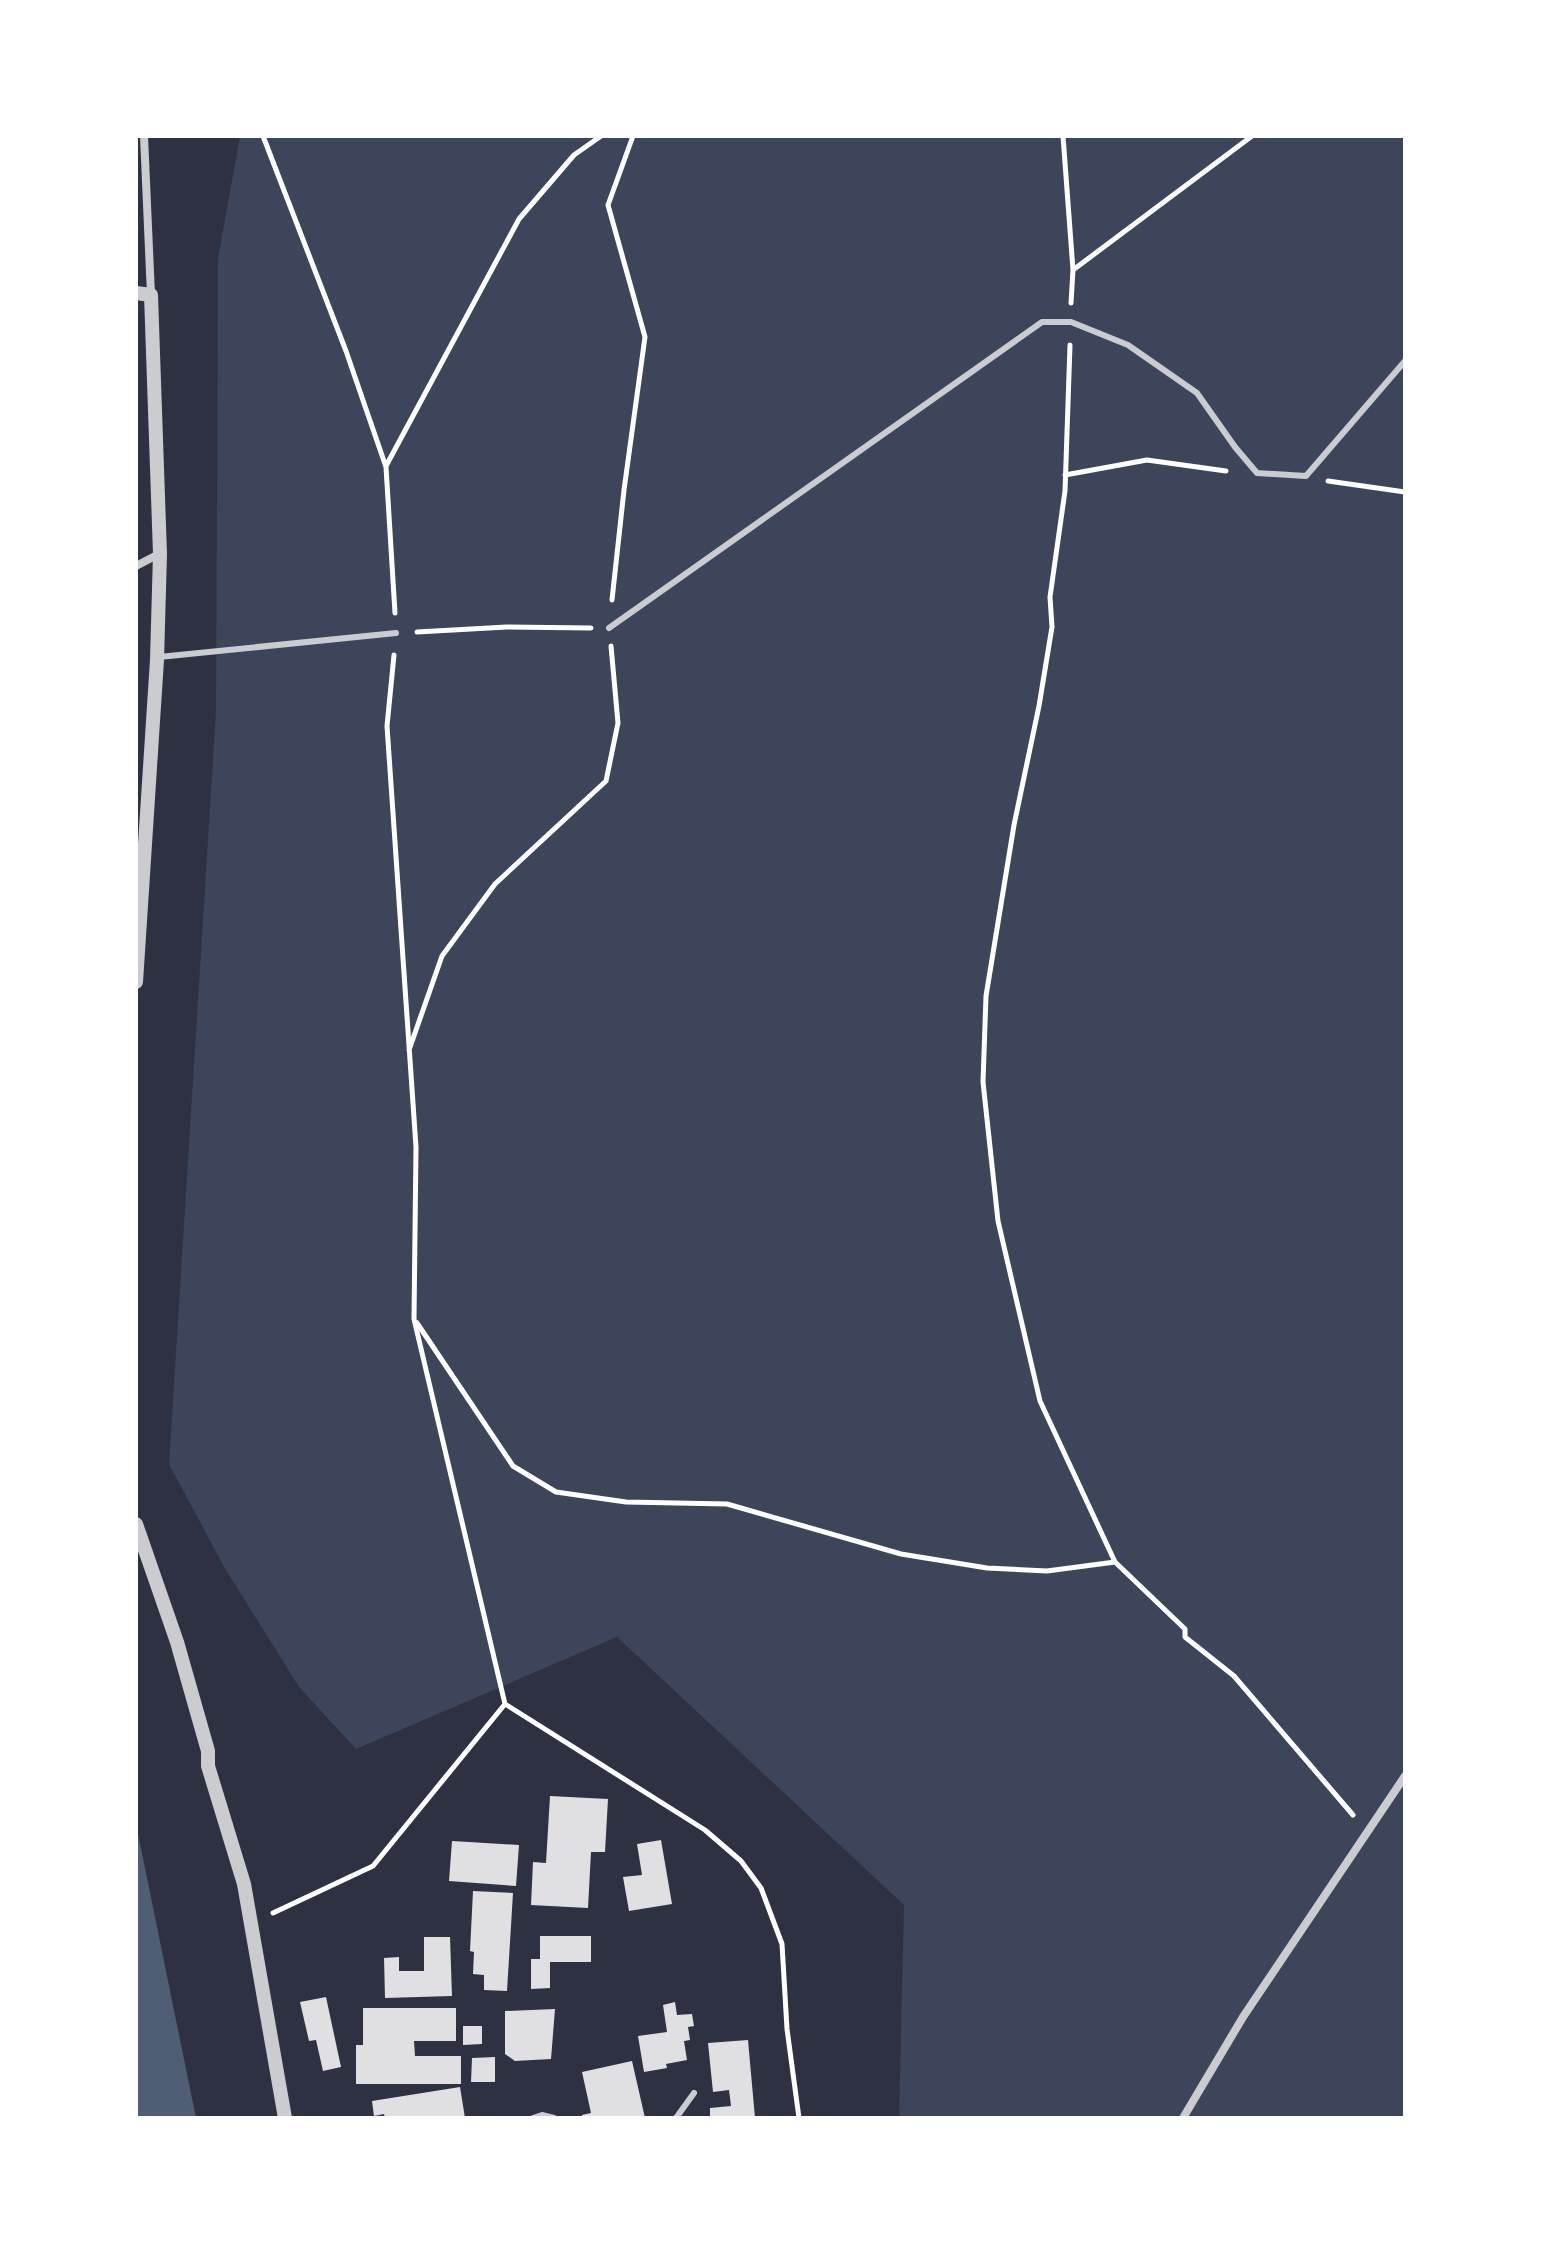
<svg xmlns="http://www.w3.org/2000/svg" width="1541" height="2254" font-family="Mulish,sans-serif">
<style>
.green{fill:#3c4559}
.water{fill:#4f5d75}
.building{fill:#e0e0e3}
.lines{fill:none;stroke-linecap:round;stroke-linejoin:round}
.path{stroke:#fff;stroke-width:5}
.service{stroke:#caccd0;stroke-width:6}
.minor{stroke:#caccd0;stroke-width:8}
.tertiary{stroke:#caccd0;stroke-width:14}
</style>
<rect width="100%" height="100%" fill="#2d3142"/>
<path class="green" d="M240,136h1165v1982h-506l5,-213 -287,-268 -261,112 -57,-62 -75,-120 -55,-103 47,-753 2,-453z"/>
<path class="water" d="M136,1824l60,294h-60z"/>
<path class="building" d="M550,1796l58,3 -3,53h-14l-3,56 -57,-3 2,-43 13,1z
M661,1840l11,64 -43,7 -6,-34 19,-2 -5,-31z
M452,1841l67,4 -3,41 -67,-5z
M473,1891l40,2 -6,98 -23,-1v-15l-11,-1 1,-22 -4,-1z
M540,1936h51v26h-41v26l-19,1v-30h9z
M424,1937h26l2,59 -67,2 -1,-40 15,-1v14h25z
M326,1997l15,70 -18,4 -7,-31 -7,1 -9,-39z
M675,2002l2,13 15,-1 2,12 -6,1 2,13 -6,1 3,19 -21,4 1,4 -23,4 -6,-36 29,-4 -4,-27z
M363,2008h93v33h-42l1,15h46v28h-105v-39h7z
M555,2009l-4,50 -36,2 -10,-7v-43z
M463,2026h19v18l-19,1z
M748,2040l7,78h-45v-10l21,-2 -2,-16 -16,2 -5,-49z
M495,2057v25h-24l1,-24z
M632,2061l13,57h-63v-3l9,-2 -9,-41z
M460,2087l5,31h-80l-1,-4 -10,2 -2,-15z"/>
<g class="lines">
<path class="path" d="M263,136l83,215 40,116 9,146
M1063,136l10,134 -2,33
M1073,270l179,-134
M1070,345l-5,146 -15,106 2,30 -13,79 -25,119 -28,171 -3,86 15,139 42,180 75,161 70,67v8l49,39 119,139
M386,466l133,-247 55,-64 27,-19
M1065,475l82,-15 79,11
M1328,481l77,11
M612,600l12,-110 21,-153 -37,-132 25,-69
M417,632l90,-5 84,1
M394,655l-7,71 29,421 -2,172 91,385 200,126 36,31 20,27 21,56 5,85 12,89
M409,1050l33,-94 53,-72 111,-103 12,-58 -7,-77
M417,1323l96,143 43,26 70,10 101,2 174,50 86,14 60,3 68,-9
M273,1913l100,-47 132,-162"/>
<path class="service" d="M609,628l433,-306h29l57,23 69,48 38,54 22,26 49,3 99,-115
M159,657l237,-24
M533,2118l9,-3 12,3
M676,2118l18,-25"/>
<path class="minor" d="M144,136l7,159
M136,566l23,-12
M1183,2118l60,-101 162,-241"/>
<path class="tertiary" d="M136,293l15,2 9,259 -3,106 -21,322
M136,1524l41,118 31,109v15l36,118 41,234"/>
</g>
<rect width="1541" height="2254" fill="none" stroke="#ffffff" stroke-width="276"/>
</svg>
